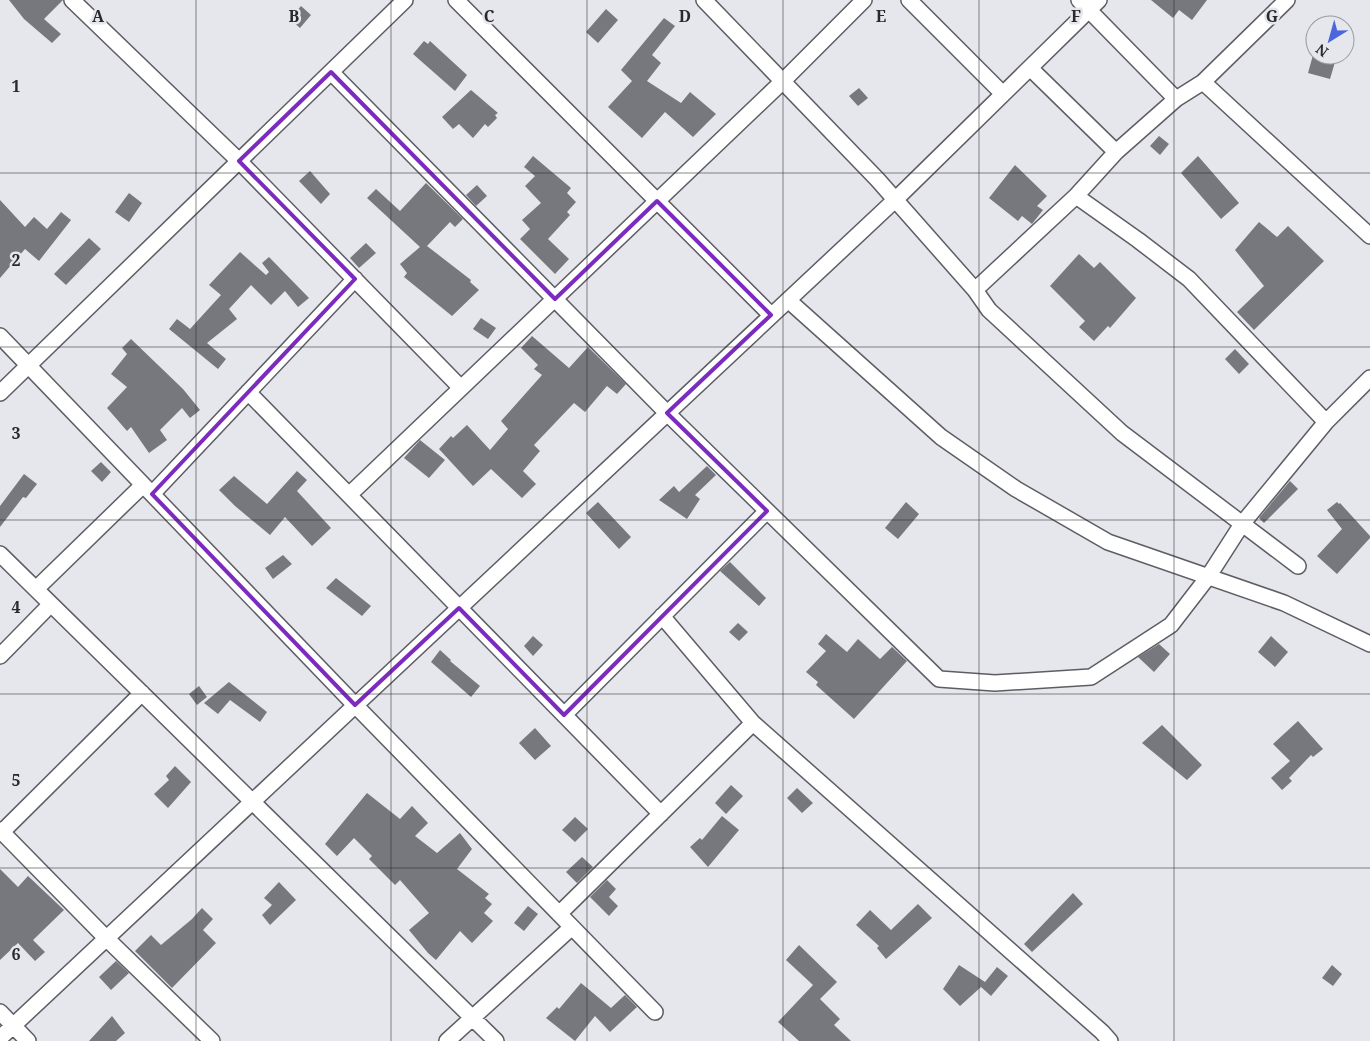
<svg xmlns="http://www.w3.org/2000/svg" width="1370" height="1041" font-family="'Noto Serif',serif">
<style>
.building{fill:#77787e}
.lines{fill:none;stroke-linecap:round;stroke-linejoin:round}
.street-casing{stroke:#5d5d63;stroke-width:18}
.street{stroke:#fff;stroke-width:15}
.marked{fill:none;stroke:#7b2cbf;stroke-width:4;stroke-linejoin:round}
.grid{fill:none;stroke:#29292c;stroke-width:1;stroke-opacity:0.55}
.grid-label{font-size:16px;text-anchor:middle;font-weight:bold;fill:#29292c;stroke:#e6e6ed;stroke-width:5;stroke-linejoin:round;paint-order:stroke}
</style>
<rect width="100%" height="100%" fill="#e6e6ed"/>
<path class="building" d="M9,0h54l-19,19 17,15 -9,9 -28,-24z
M1151,0h56l-15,20 -13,-10 -6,8z
M301,6l10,9 -11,13 -10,-9z
M606,9l12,11 -20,23 -12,-11z
M664,18l11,8 -23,29 9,8 -14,18 34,22 9,-11 26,22 -23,23 -28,-25 -23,26 -34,-31 24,-26 -11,-11z
M424,41l4,3 2,-3 37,34 -12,16 -42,-37z
M1313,55l22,7 -5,17 -22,-6z
M859,88l9,10 -10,8 -9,-10z
M471,90l27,23 -3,2 2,3 -9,9 -3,-3 -12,14 -14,-14 -6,5 -11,-12z
M1159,136l10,8 -9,11 -10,-9z
M533,156l38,32 -4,5 9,9 -9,10 3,3 -22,24 21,20 -14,15 -35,-35 10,-10 -8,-9 19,-17 -16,-17 10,-10 -11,-9z
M1198,156l41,47 -18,16 -40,-46z
M1015,165l32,31 -10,10 6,4 -11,14 -10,-8 -4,5 -29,-23z
M310,171l20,23 -9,10 -22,-23z
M426,183l37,36 -8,8 -5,-5 -23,24 44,34 -1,2 9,8 -27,26 -48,-39 3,-4 -7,-9 20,-17 -53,-49 9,-9 24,22z
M477,185l10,11 -11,10 -10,-11z
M129,193l13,10 -13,19 -14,-10z
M0,200l25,27 9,-10 13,12 14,-17 10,8 -32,41 -14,-12 -25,29z
M1259,222l18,15 11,-11 36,35 -70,69 -17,-18 27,-26 -29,-36z
M89,238l12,11 -35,36 -12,-11z
M366,243l10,10 -17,15 -9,-10z
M240,252l26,23 3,-3 -7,-9 7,-6 40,41 -11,9 -13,-16 -14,14 -20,-20 -22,24 8,10 -30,24 19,16 -8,10 -49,-40 8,-10 13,10 31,-34 -12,-10z
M1079,254l15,14 6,-6 36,36 -26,30 -2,-2 -14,15 -15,-14 6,-6 -35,-35z
M481,318l15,10 -8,11 -15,-10z
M532,336l37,32 19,-21 38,37 -9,10 -10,-8 -22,26 -11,-9 -40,42 6,6 -17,20 13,13 -14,14 -31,-29 -18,17 -34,-37 12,-13 2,2 14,-13 23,25 18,-21 -7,-8 41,-46 -8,-6 4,-4 -17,-17z
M131,339l52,50 17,21 -10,8 -8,-10 -22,22 7,10 -18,13 -18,-26 -4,4 -20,-23 20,-21 -16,-13 16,-20 -5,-6z
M1235,349l14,15 -10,10 -14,-15z
M420,440l25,20 -16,18 -25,-20z
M101,462l10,10 -9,10 -11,-11z
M707,466l9,9 -21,20 5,4 -13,20 -28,-19 15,-14 5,6z
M297,471l10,9 -10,11 34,37 -19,18 -27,-29 -15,18 -35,-29 -16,-16 15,-14 33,28z
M24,474l13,10 -11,14 -3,-1 -23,30v-21z
M1290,481l8,8 -34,34 -5,-5z
M598,502l33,35 -12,12 -33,-36z
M906,502l13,12 -21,25 -13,-11z
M1337,502l2,2 1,-1 30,33v2l-33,36 -20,-18 25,-27 -15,-19z
M283,555l9,9 -19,15 -8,-11z
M730,562l36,36 -7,8 -39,-35z
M336,578l35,28 -9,10 -36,-28z
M738,623l10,9 -9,9 -10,-9z
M826,634l21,18 11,-13 22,20 12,-12 15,14 -53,58 -38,-34 2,-3 -12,-10 20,-21 -8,-7z
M533,636l10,9 -10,11 -9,-10z
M1271,636l17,16 -13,15 -17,-15z
M1159,644l11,10 -16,18 -16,-15z
M440,650l11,10 -1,1 30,25 -9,11 -40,-35z
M229,682l38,30 -7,10 -30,-22 -12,14 -14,-11z
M199,686l8,11 -10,8 -8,-11z
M1298,721l25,28 -10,8 -2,-2 -22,23 3,3 -10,9 -11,-12 19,-17 -17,-17z
M1162,725l40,40 -15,15 -45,-37z
M535,728l16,18 -16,14 -16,-17z
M175,766l16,16 -23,26 -14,-14 15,-14 -3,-4z
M731,785l12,11 -17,18 -11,-11z
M797,788l16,15 -11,10 -15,-15z
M367,793l33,26 12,-13 16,17 -13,13 22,17 23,-20 12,16 -15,20 32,25 -4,4 7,6 -8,9 9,8 -21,22 -12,-12 -24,29 -8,-7 -19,-23 20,-17 -29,-33 -5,5 -26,-26 3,-3 -18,-18 -17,18 -12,-12z
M722,816l17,14 -31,37 -18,-20 10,-9 2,2z
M575,817l13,12 -13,13 -13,-12z
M582,857l11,10 -16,16 -11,-11z
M0,869l18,18 10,-11 36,34 -31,30 12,12 -10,9 -17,-18 -18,17z
M607,880l9,9 -7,8 9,9 -9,10 -19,-19z
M279,882l17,18 -26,25 -8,-10 10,-10 -8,-7z
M1073,893l10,11 -51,48 -8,-8z
M918,904l14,14 -46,41 -9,-11 2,-2 -23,-21 14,-15 21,20z
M528,906l10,8 -14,17 -10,-8z
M202,908l11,11 -10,11 13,13 -44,45 -37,-37 16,-16 10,10 31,-26z
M799,945l38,37 -17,17 20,20 -6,6 17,16h-52l-21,-19 35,-37 -27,-25z
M116,961l13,12 -18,17 -12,-13z
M959,965l26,17 12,-15 11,9 -17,20 -10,-9 -21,19 -17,-17z
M1332,965l10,9 -9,12 -11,-8z
M581,983l30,25 14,-13 12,12 -27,25 -15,-16 -20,25 -29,-23 11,-11 2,2z
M112,1016l13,17 -9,8h-27z"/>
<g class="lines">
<defs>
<path id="street" d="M72,0l167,161 222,227
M456,0l315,315
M704,0l173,179 98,111 14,20 133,123 176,133
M909,0l94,94
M1079,0l97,99
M1030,68l86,84
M331,72l336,341 272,266 56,4 96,-6 80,-52 37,-48 34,-53 84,-102 44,-44
M1203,82l167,154
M1076,196l62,44 51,39 137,143
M975,290l101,-94 40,-44 60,-53 27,-17 84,-82
M788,300l153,137 75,52 92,53 176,61 86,41
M0,336l355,369 300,307
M248,392l413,422
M0,393l405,-393
M152,494l203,-215
M349,495l434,-414 81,-81
M0,554l496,487
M36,589l107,-104
M662,616l91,107 349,309 8,9
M0,656l51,-52
M564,715l203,-204
M0,830l106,108 106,103
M2,832l140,-139
M559,914l194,-191
M0,1012l28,29
M0,1038l895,-838 204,-200
M447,1041l125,-114"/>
</defs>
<use href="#street" class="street-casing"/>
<use href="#street" class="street"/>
</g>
<path class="marked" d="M331,72l224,227 102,-98 114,114 -104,98 100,98 -203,204 -105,-107 -104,97 -203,-211 203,-215 -116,-118z"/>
<path class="grid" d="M196,0v1041M391,0v1041M587,0v1041M783,0v1041M979,0v1041M1174,0v1041M0,173h1370M0,347h1370M0,520h1370M0,694h1370M0,868h1370"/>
<g class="grid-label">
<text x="98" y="22">A</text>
<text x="294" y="22">B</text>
<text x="489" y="22">C</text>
<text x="685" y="22">D</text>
<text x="881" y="22">E</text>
<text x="1076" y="22">F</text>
<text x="1272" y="22">G</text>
<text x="16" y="92">1</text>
<text x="16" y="266">2</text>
<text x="16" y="439">3</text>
<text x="16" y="613">4</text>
<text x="16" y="786">5</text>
<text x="16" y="960">6</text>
</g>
<g transform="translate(1330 40) rotate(217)"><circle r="24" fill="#e6e6ed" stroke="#9a9aa0"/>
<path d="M0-4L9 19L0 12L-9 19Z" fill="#4c67db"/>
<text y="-8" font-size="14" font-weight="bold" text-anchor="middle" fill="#29292c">N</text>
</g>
</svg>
